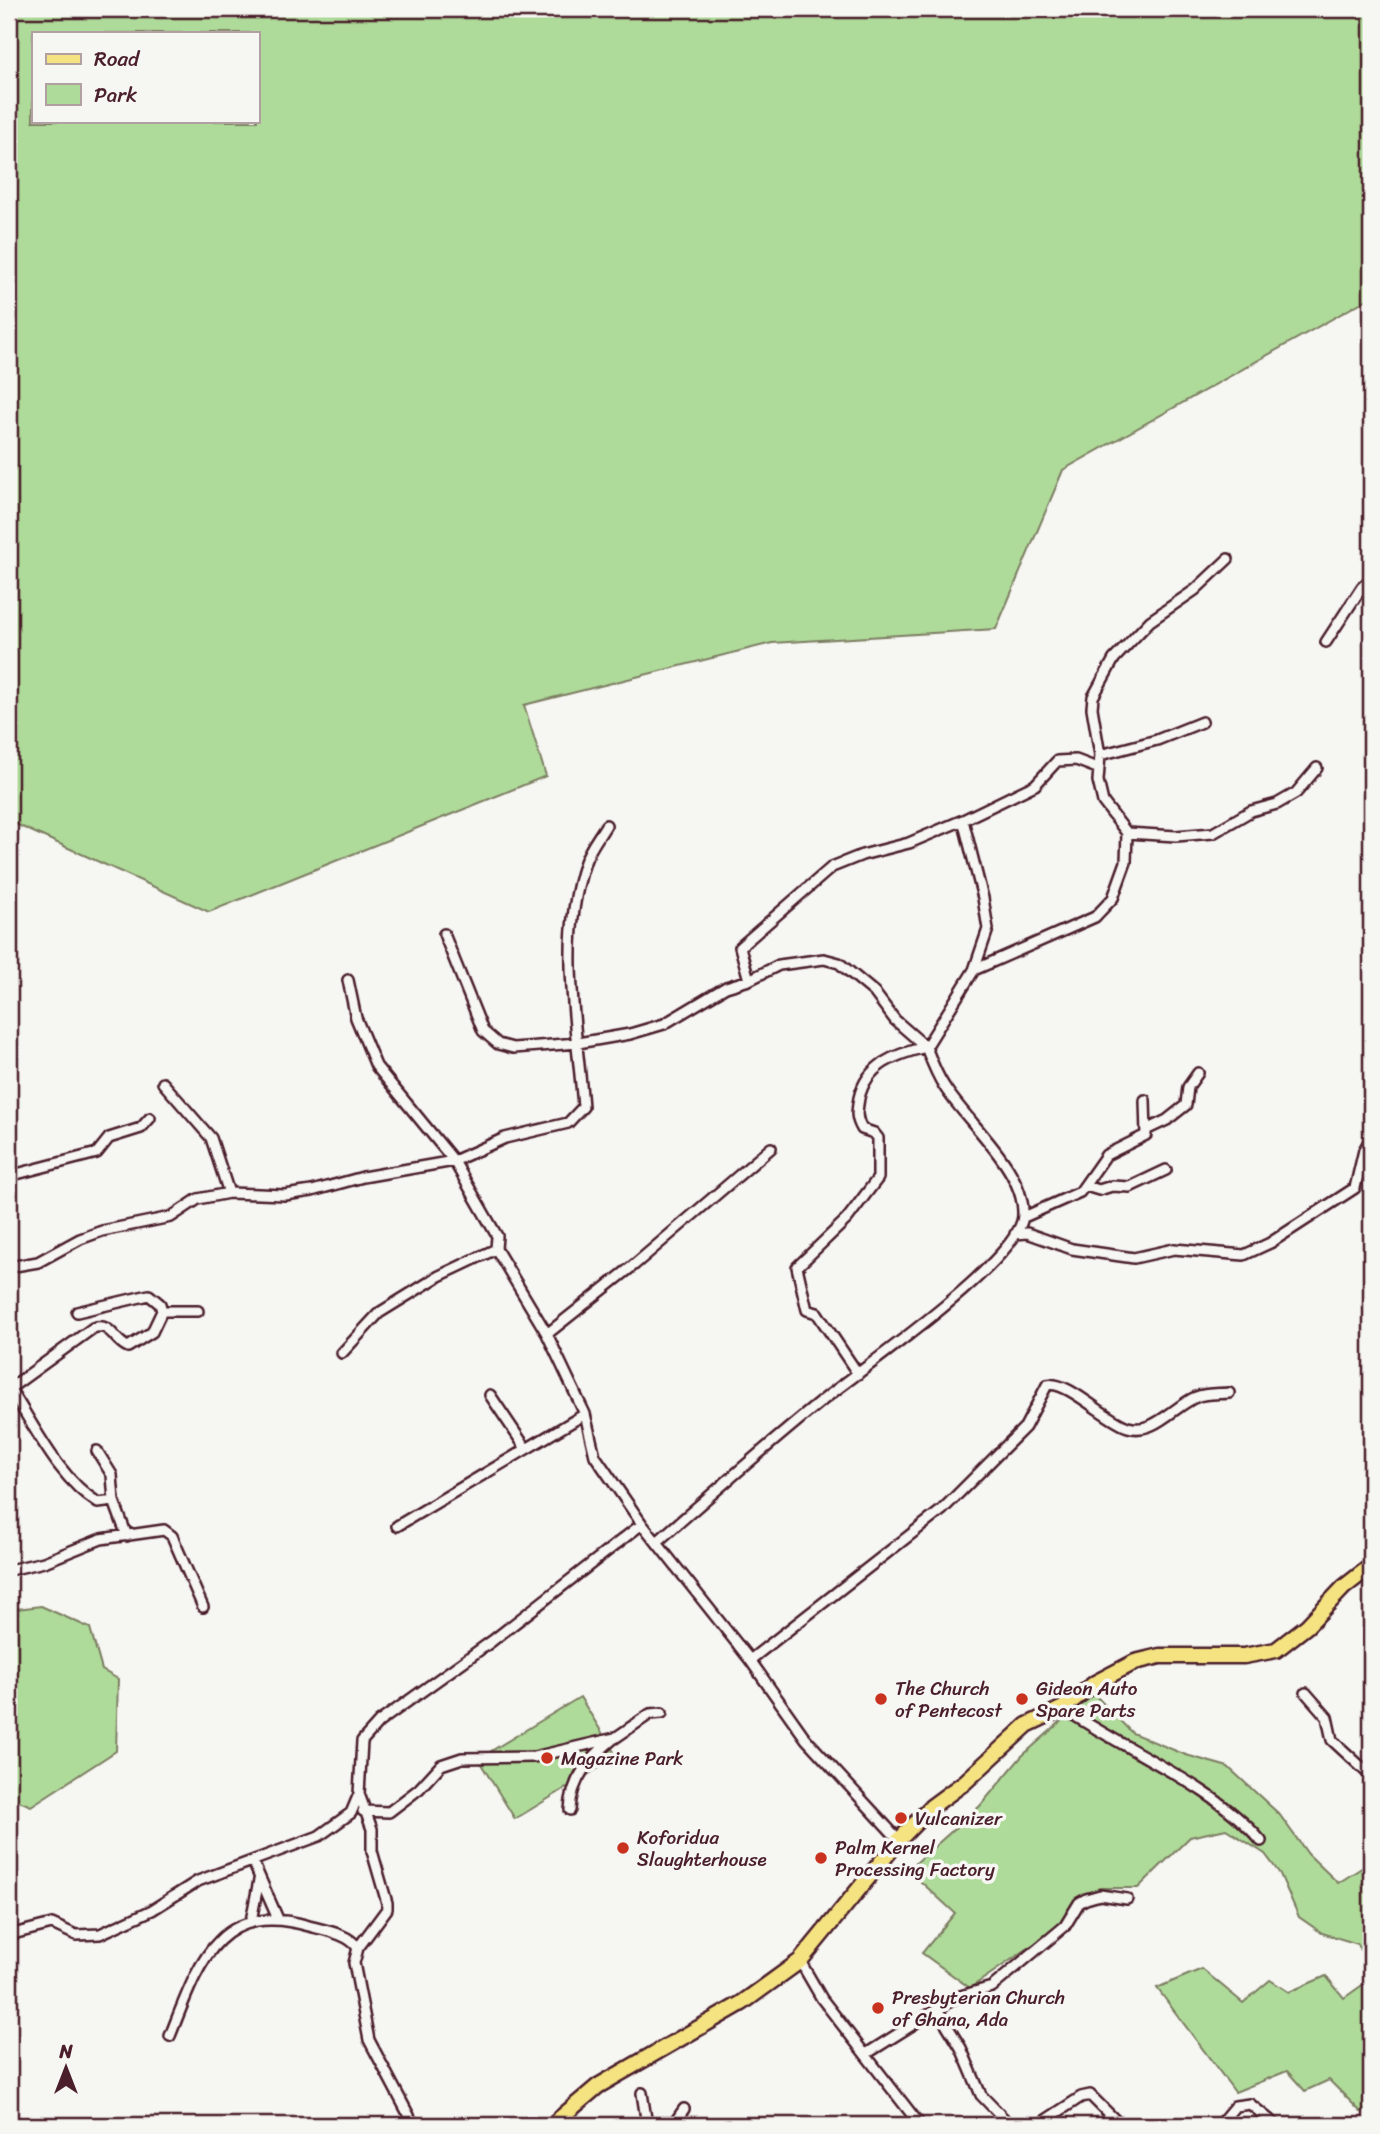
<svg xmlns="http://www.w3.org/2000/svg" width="1380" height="2134" font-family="Sriracha,sans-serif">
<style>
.green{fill:#afdb9a;stroke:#7c7d62;stroke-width:2;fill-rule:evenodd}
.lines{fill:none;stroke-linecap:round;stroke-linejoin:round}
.minor-casing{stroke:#4a1f2b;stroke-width:14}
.primary-casing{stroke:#4a1f2b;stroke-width:19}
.minor{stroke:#f6f6f2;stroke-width:9}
.primary{stroke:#f5e382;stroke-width:14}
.poi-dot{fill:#c8321e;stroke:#f6f6f2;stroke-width:2.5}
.labels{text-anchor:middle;stroke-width:7;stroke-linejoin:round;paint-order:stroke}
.poi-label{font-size:19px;fill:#4a1f2b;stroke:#f6f6f2;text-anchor:start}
</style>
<rect width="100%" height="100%" fill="#f6f6f2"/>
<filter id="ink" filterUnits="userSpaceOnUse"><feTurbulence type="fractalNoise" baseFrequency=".0143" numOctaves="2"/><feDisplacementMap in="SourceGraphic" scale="14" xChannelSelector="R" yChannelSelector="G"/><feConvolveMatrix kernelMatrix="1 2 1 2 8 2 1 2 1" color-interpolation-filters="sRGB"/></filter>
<g filter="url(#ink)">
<path class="green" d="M9,9h1362v288l-308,173 -67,159 -224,14 -248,62 22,71 -337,136 -200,-91zM33,33h224v88h-224z
M41,1606l49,22 12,42 16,9 -2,72 -85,55 -22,-9v-187z
M1093,1693l39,40 54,22 42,12 51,47 29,40 30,29 33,-21v111l-13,-29 -36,-11 -23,-16 -19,-43 -15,-20 -39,-25 -36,8 -52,51h-39l-40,39 -89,61 -48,-35 33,-40 -47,-43 72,-64 42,-50z
M580,1697l37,60 -102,62 -37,-60z
M1202,1969l41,34 27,-23 19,12 37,-16 18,22 27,-19v129l-10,4 -32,-32 -24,11 -18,-20 -52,21 -78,-104z"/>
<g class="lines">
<defs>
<path id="minor" d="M1326,642l36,-55 9,-8
M1100,755l57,-15 45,-18
M963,820l20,78 5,31 -14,41
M1127,833l49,3 37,-3 38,-22 26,-7 19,-11 21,-25
M444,934l39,97 15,13 15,4 65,-5 52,-9 34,-10 62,-37 23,-7 30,-15 45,-6 15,4 35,29 21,28 31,27
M348,980l8,38 20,48 78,95 43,75 -1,13 51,85 38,80 10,42 47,68 108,136 56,79 93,101
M749,980l-9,-33 92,-80 30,-12 47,-12 54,-23 72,-35 22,-24 19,-1 21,8
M163,1083l48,55 18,55
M1148,1129l19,-9 19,-15 2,-18 10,-14
M9,1176l88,-23 12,-15 32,-10 9,-10
M1086,1186l13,4 13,-4 18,1 36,-17
M1024,1217l56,-25 26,-37 40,-20 -1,-35
M1015,1234l12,-1 45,16 62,9 40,-9 70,6 26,-12 85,-55 9,-38 7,-12
M9,1267l29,-5 42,-23 22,-8 69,-14 27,-18 31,-6 56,2 27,-4 51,-14 91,-16 51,-23 63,-15 15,-16c-6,-79 -25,-166 2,-245 4,-13 14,-25 21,-37
M77,1312l72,-17 11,9 2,7
M547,1334l87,-69 137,-117
M342,1353l37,-40 60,-37 57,-27
M858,1374l-41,-61 -10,-3 -10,-43 50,-48 31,-41v-40l-4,-5 -12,-4c-7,-12 -5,-18 -3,-31 8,-34 37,-44 67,-51
M9,1389l84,-61c19,-6 20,13 35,19l24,-15 10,-21h36
M10,1389c26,39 48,89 88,114l16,-2
M490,1395l35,52
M97,1451l15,24 2,26 13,35
M397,1526l188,-112
M657,1542c55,-48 109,-96 166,-142 37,-30 199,-141 200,-185 2,-46 -56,-92 -79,-129 -8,-12 -13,-26 -18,-39l48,-77 121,-53 18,-19 13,-36 1,-29 -24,-31 -5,-21 2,-26 -8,-47 1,-11 21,-38 36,-38 45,-31 33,-31
M9,1570l35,-8 57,-23 63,-9 8,6 31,71
M750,1660l192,-150 83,-83 22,-42c19,-6 60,36 81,42 26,8 46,-21 68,-30 9,-4 23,-3 33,-4
M1306,1693l21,24 5,23 39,36
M1063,1708c61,42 152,78 198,133
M359,1794l13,35v22l15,52v6l-29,39 -4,15 15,77 45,85
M570,1810c1,-31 20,-52 43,-71
M363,1811l26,1 30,-23 22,-24 21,-7 72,-1 81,-19 35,-24 12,-1
M253,1862l25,57
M251,1921l8,-41
M9,1935l43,-11 24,11 24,-1 52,-24 46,-29 121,-45 32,-23 8,-19 3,-53 17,-19 113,-81 150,-117
M800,1961l22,38 98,126
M937,2009l24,39 20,47 29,30
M170,2036c28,-70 47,-137 139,-110 15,4 40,8 49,22
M866,2054l91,-57 35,-10 73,-61 14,-23 7,-4 14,-4 27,4
M642,2093l5,32
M673,2125l11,-16
M1038,2125l43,-28 9,-2 30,30
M1219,2125l16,-19 15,-2 26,21"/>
<path id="primary" d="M552,2125l46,-39 144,-83 58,-42 99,-121 32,-33 34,-25 62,-57 36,-17 32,-25 40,-21 25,-6h84l32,-6 31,-24 37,-39 27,-21"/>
</defs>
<use href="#minor" class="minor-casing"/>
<use href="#primary" class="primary-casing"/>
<use href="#minor" class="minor"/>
<use href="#primary" class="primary"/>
</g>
</g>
<g class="poi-dot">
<circle cx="881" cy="1699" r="7"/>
<circle cx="1022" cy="1699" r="7"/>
<circle cx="547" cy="1758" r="7"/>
<circle cx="901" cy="1818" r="7"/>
<circle cx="623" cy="1848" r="7"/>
<circle cx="821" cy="1858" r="7"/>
<circle cx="878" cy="2008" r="7"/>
</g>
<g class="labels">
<g class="poi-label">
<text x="895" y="1695">The Church<tspan x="895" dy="22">of Pentecost</tspan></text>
<text x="1036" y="1695">Gideon Auto<tspan x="1036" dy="22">Spare Parts</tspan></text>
<text x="561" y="1765">Magazine Park</text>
<text x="915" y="1825">Vulcanizer</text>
<text x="637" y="1844">Koforidua<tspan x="637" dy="22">Slaughterhouse</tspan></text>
<text x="835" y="1854">Palm Kernel<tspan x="835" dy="22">Processing Factory</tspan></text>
<text x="892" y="2004">Presbyterian Church<tspan x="892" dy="22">of Ghana, Ada</tspan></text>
</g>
</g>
<rect width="1380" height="2134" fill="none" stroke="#f6f6f2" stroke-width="35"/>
<rect x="18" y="18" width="1345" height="2099" fill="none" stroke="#4a1f2b" stroke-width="2.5" filter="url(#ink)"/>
<rect x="32" y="32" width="228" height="91" fill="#f6f6f2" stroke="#b1a0a2" stroke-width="2"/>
<rect x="46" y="54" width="35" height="10" fill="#f5e382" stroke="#b1a0a2" stroke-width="2"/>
<text x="94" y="66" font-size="21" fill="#4a1f2b">Road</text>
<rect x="46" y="84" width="35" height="21" fill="#afdb9a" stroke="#b1a0a2" stroke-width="2"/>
<text x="94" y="102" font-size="21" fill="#4a1f2b">Park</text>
<g transform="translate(66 2068)" stroke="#f6f6f2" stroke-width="5" paint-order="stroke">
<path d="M0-5L12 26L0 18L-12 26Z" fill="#4a1f2b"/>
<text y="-10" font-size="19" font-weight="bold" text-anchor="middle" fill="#4a1f2b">N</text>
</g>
</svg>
